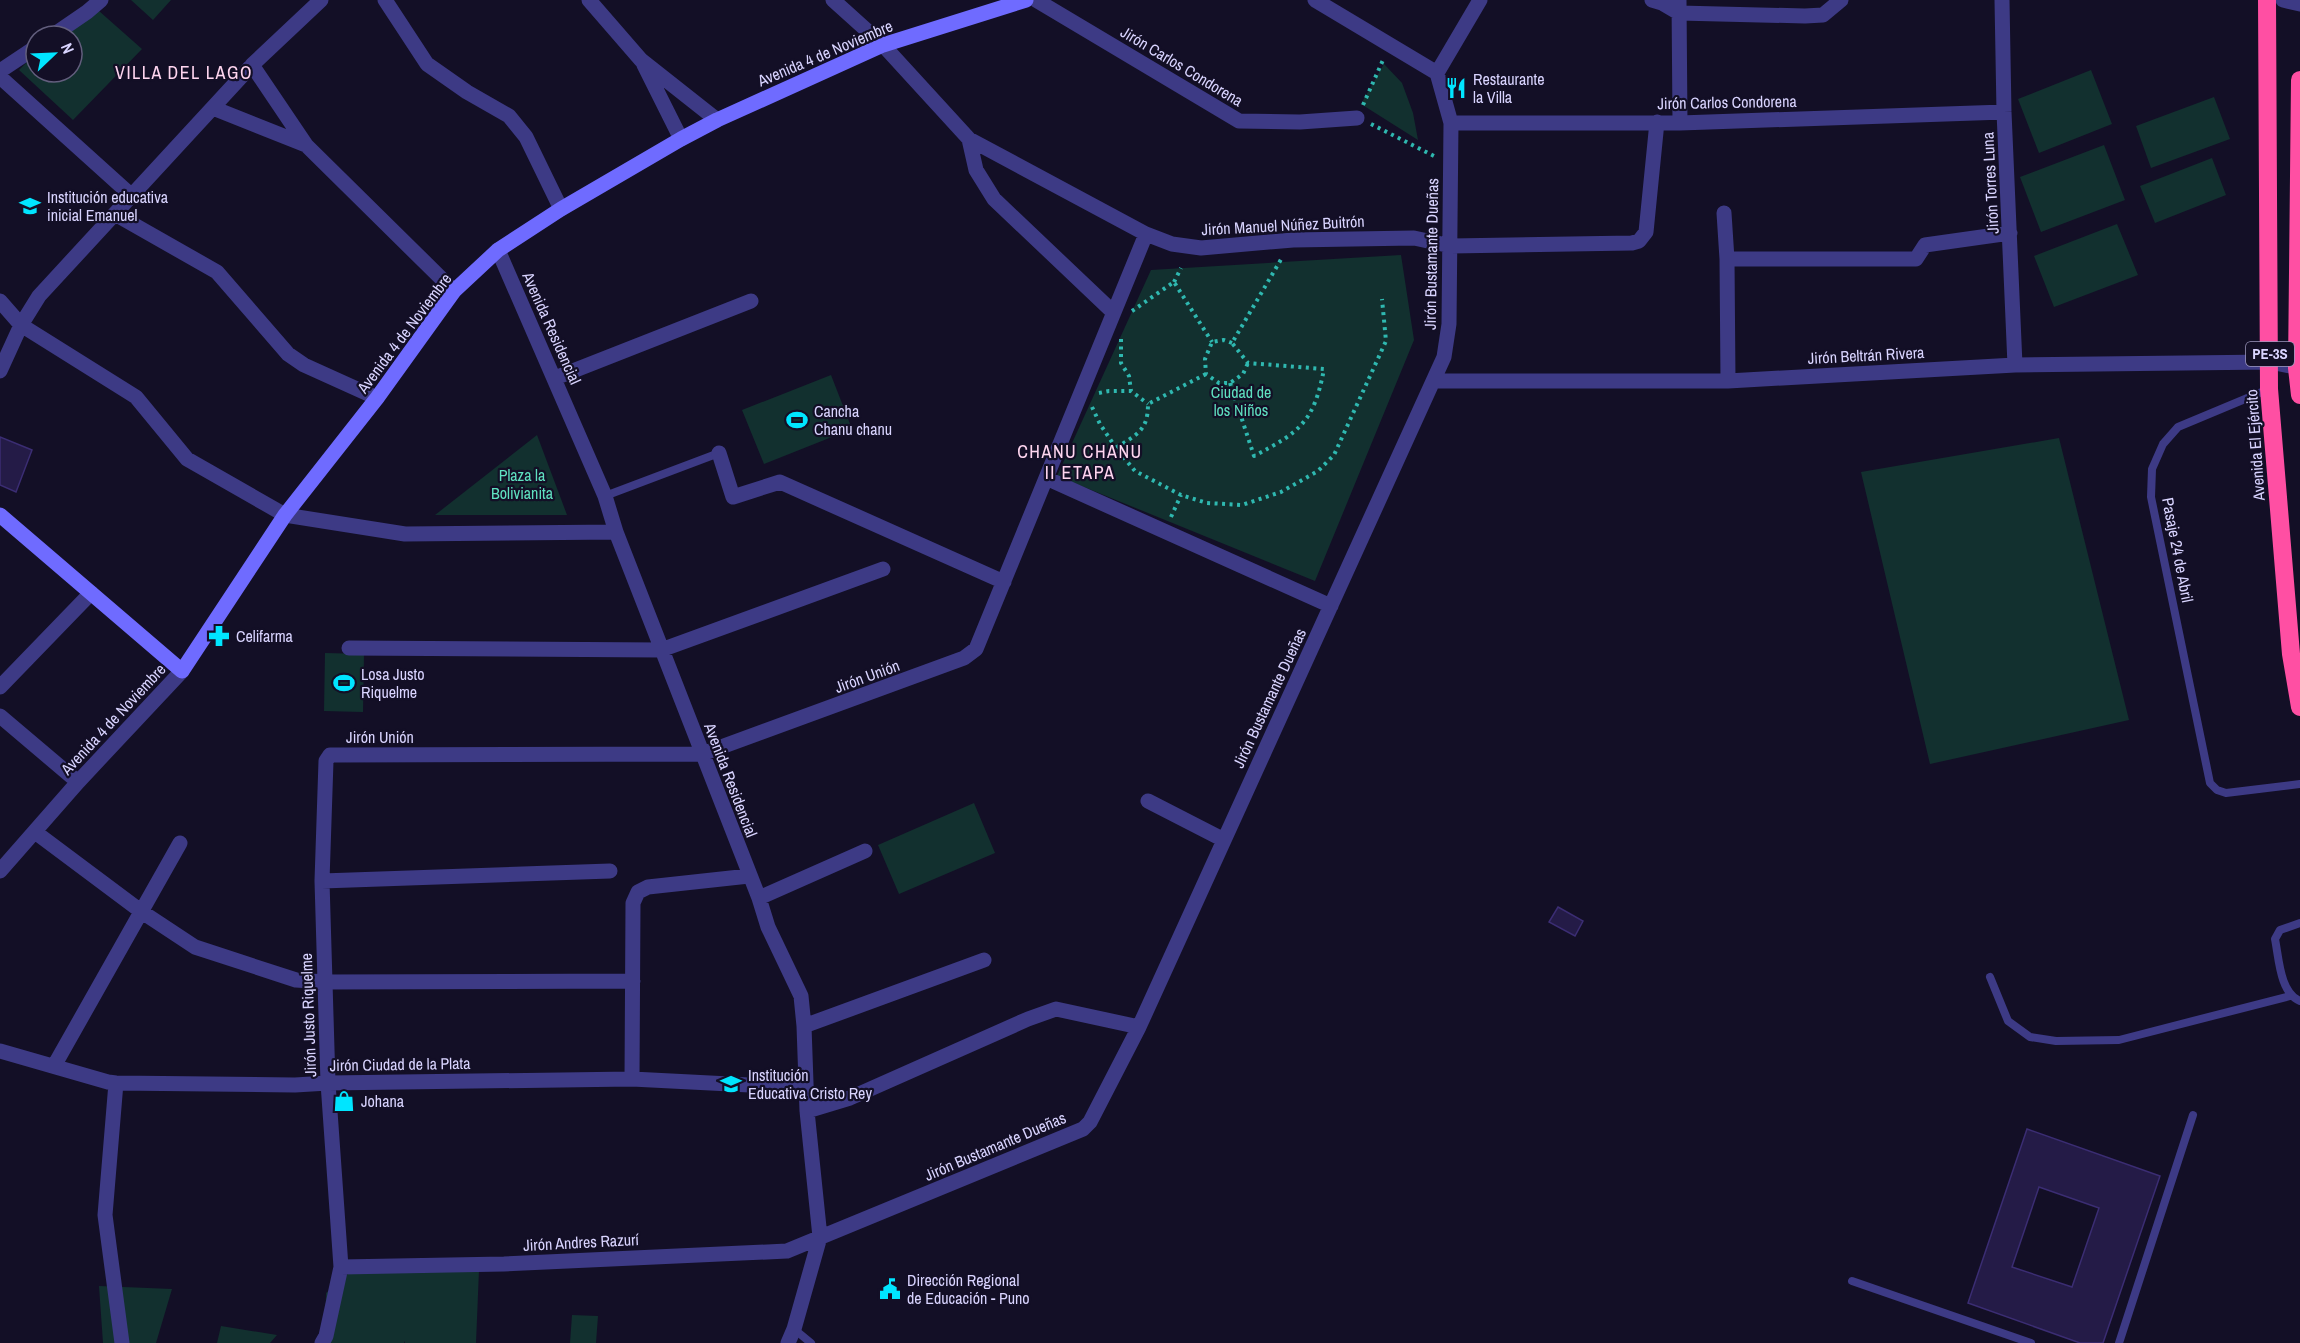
<svg xmlns="http://www.w3.org/2000/svg" width="2300" height="1343" font-family="'Archivo Narrow',sans-serif">
<style>
.green{fill:#12302f}
.building{fill:#241b47;stroke:#3b2d73;stroke-width:1.5;fill-rule:evenodd}
.lines{fill:none;stroke-linecap:round;stroke-linejoin:round}
.path{stroke:#2fb8b0;stroke-width:4;stroke-dasharray:3 4.5;stroke-linecap:butt}
.lane{stroke:#3d3a85;stroke-width:8}
.street{stroke:#3d3a85;stroke-width:15}
.secondary{stroke:#6f6bff;stroke-width:15}
.highway{stroke:#ff4fa3;stroke-width:18}
.labels{text-anchor:middle;stroke-width:4.5;stroke-linejoin:round;paint-order:stroke}
.shield{fill:#130f26;stroke:#9e99be;stroke-width:1.5}
.shield-label{font-size:15px;font-weight:bold;fill:#d9d4ff}
.street-label{font-size:16px;fill:#d9d4ff;stroke:#130f26}
.poi-label{font-size:16px;fill:#d9d4ff;stroke:#130f26;text-anchor:start}
.park-label{font-size:16px;fill:#5fe0c0;stroke:#130f26}
.neighbourhood-label{font-size:18px;letter-spacing:1.5px;fill:#ffd6f0;stroke:#130f26}
</style>
<rect width="100%" height="100%" fill="#130f26"/>
<path class="green" d="M131,0h40l-18,20z
M90,3l52,46 -69,71 -54,-50 17,-17v19h36v-36h-18z
M1384,64l18,19 11,30 5,27 -57,-36z
M2091,70l21,54 -73,29 -21,-54z
M2214,97l16,42 -79,29 -15,-42z
M2104,145l21,55 -84,32 -21,-55z
M2212,158l14,37 -71,28 -15,-37z
M2117,224l21,51 -84,32 -20,-51z
M1401,255l13,85 -99,241 -258,-105 94,-206z
M831,375l21,54 -88,35 -22,-54z
M537,435l30,80h-132z
M2059,438l70,282 -199,44 -69,-292z
M325,653l39,1 -1,58 -39,-1z
M974,803l21,50 -96,41 -21,-49z
M479,1270l-3,73h-71l-1,-2v2h-79l1,-50 23,-20z
M99,1286l73,3 -16,54h-53z
M572,1315l26,1 -2,27h-26z
M221,1326l56,9 -7,8h-53z"/>
<path class="building" d="M0,437l32,13 -16,42 -16,-7z
M1558,907l25,14 -8,15 -26,-14z
M2027,1129l133,47 -57,167h-23l-112,-40zM2039,1187l60,21 -27,79 -60,-20z"/>
<g class="lines">
<path class="path" d="M1363,105l20,-45
M1371,124l63,32
M1174,282l7,-14
M1132,311l42,-29 38,60
M1121,339v24l8,13 2,15 17,13
M1232,343l-8,-3 -12,2 -7,17 1,15 13,9h11l13,-9 5,-11
M1206,374l-58,30c0,27 -11,30 -32,44l19,23 46,24 26,8 35,2 39,-13 37,-21 16,-16 52,-114 -4,-42
M1230,383l24,73c46,-24 60,-34 70,-87l-76,-6 -16,-20 51,-87
M1099,393l10,-2h22
M1092,407l8,17 16,24
M1171,517l10,-22"/>
<path class="lane" d="M2269,389l-91,38 -15,17 -11,25 -1,28 59,286 7,7 9,3 74,-9
M605,496l114,-43
M2300,923l-20,7 -5,9c4,20 5,54 25,62
M1990,977l18,44 22,16 26,4 63,-1 171,-44
M1852,1281l179,62
M794,1329l17,14
M2119,1343l74,-228"/>
<path class="street" d="M385,0l42,64 40,28 42,24 17,21 35,72
M589,0l52,60 76,60
M833,0l50,45 86,94 177,95 26,10 29,4 92,-8 121,-2 37,8 181,-3 7,-2 7,-9 11,-110
M1036,0l203,121 61,1 57,-4
M1315,0l122,73
M1652,0l10,3 17,10 126,3 18,-1 18,-15
M1679,0l1,123
M2002,0l2,112 11,253
M2283,0l17,4
M52,36l35,-24 14,-12
M252,65l54,80 148,146
M644,65l37,74
M0,71l36,-24
M0,77l132,119
M213,108l93,37
M1451,123h229l324,-11
M969,139l7,31 18,29 119,113
M1724,213l3,46 1,122
M115,214l102,58 71,82 16,11 73,33
M498,250l107,246 11,36 143,366 9,29 33,69 3,30 3,85 13,126 -26,92 -6,14
M1727,259h189l9,-14 85,-12
M0,301l21,24 115,72 51,62 98,56 120,19 211,-2
M0,371l21,-46 18,-29 213,-231 69,-65
M555,378l196,-77
M1434,381h294l287,-16 255,-3 30,6
M719,453l14,44 47,-15 224,100
M1046,478l285,128
M349,648l312,2 222,-81
M0,687l91,-94
M0,716l78,66
M1148,801l76,39
M35,832l107,80 53,35 101,33 29,2 308,-1
M0,871l78,-89 104,-111
M322,881l288,-10
M759,898l106,-47
M804,1026l180,-66
M0,1051l108,31 8,1 179,2 33,-2 304,-4 174,9
M54,1066l126,-223
M632,1079l1,-176 5,-11 10,-5 101,-11
M116,1083l-11,132 17,128
M807,1111l43,-13 178,-79 28,-10 83,18
M341,1267l163,-3 283,-13 296,-122 7,-7 49,-95 305,-670 5,-33 2,-201 -14,-50 43,-73
M322,1343l4,-7 15,-69 -13,-184 -6,-202 4,-120 4,-6h7l365,-1 262,-96 12,-9 170,-415"/>
<path class="secondary" d="M0,515l182,156 103,-156 92,-117 77,-107 44,-41 63,-41 120,-70 36,-19 166,-75 143,-45"/>
<path class="highway" d="M2267,0l2,389 22,265 9,53
M2300,80l-3,288 3,27"/>
</g>
<defs>
<symbol id="restaurant-bare" viewBox="-9 -9 18 18"><path d="M-5-6h1v4h1v-4h1v4h1v-4h1v5L-1.5 .5V6h-2V.5L-5-1ZM5-6V6H3V1.5H1.5Q1.5-4 5-6Z" fill="#00e5ff" stroke="#130f26" stroke-width="2.5" paint-order="stroke"/></symbol>
<symbol id="school-bare" viewBox="-9 -9 18 18"><path d="M0-5L7-2L0 1L-7-2ZM-4 1L0 2.5L4 1V4Q0 6-4 4Z" fill="#00e5ff" stroke="#130f26" stroke-width="2.5" paint-order="stroke"/></symbol>
<symbol id="stadium-bare" viewBox="-9 -9 18 18"><path d="M0-5a6.5 5 0 1 0 0 10a6.5 5 0 1 0 0-10ZM-3.5-1.8h7v3.6h-7Z" fill="#00e5ff" stroke="#130f26" stroke-width="2.5" paint-order="stroke"/></symbol>
<symbol id="pharmacy-bare" viewBox="-9 -9 18 18"><path d="M-2-6h4v4h4v4h-4v4h-4v-4h-4v-4h4Z" fill="#00e5ff" stroke="#130f26" stroke-width="2.5" paint-order="stroke"/></symbol>
<symbol id="shop-bare" viewBox="-9 -9 18 18"><path d="M-5-2.5h2.3a2.7 3.5 0 0 1 5.4 0H5L5.5 6h-11ZM-1.5-2.5h3a1.5 2.3 0 0 0-3 0Z" fill="#00e5ff" stroke="#130f26" stroke-width="2.5" paint-order="stroke"/></symbol>
<symbol id="civic-bare" viewBox="-9 -9 18 18"><path d="M-.6-6.5H3V-4.5H.6V-3L4-1V1h2V6H-6V1h2V-1L-.6-3ZM-1.2 2.5V6h2.4V2.5Z" fill="#00e5ff" stroke="#130f26" stroke-width="2.5" paint-order="stroke"/></symbol>
</defs>
<g fill-rule="evenodd">
<use href="#restaurant-bare" x="1441" y="73" width="30" height="30"/>
<use href="#school-bare" x="15" y="191" width="30" height="30"/>
<use href="#stadium-bare" x="782" y="405" width="30" height="30"/>
<use href="#pharmacy-bare" x="204" y="621" width="30" height="30"/>
<use href="#stadium-bare" x="329" y="668" width="30" height="30"/>
<use href="#school-bare" x="716" y="1069" width="30" height="30"/>
<use href="#shop-bare" x="329" y="1086" width="30" height="30"/>
<use href="#civic-bare" x="875" y="1274" width="30" height="30"/>
</g>
<g class="labels">
<rect class="shield" x="2246" y="342" width="48" height="24" rx="4.5"/>
<g class="shield-label">
<text x="2270" y="359">PE-3S</text>
</g>
<g class="street-label">
<text transform="translate(825 53) rotate(-23)" y="6">Avenida 4 de Noviembre</text>
<text transform="translate(1182 66) rotate(31)" y="6">Jirón Carlos Condorena</text>
<text transform="translate(1727 102) rotate(-1)" y="6">Jirón Carlos Condorena</text>
<text transform="translate(1990 183) rotate(-93)" y="6">Jirón Torres Luna</text>
<text transform="translate(1283 225) rotate(-3)" y="6">Jirón Manuel Núñez Buitrón</text>
<text transform="translate(1431 254) rotate(-89)" y="6">Jirón Bustamante Dueñas</text>
<text transform="translate(552 328) rotate(66)" y="6">Avenida Residencial</text>
<text transform="translate(404 333) rotate(-53)" y="6">Avenida 4 de Noviembre</text>
<text transform="translate(1866 355) rotate(-3)" y="6">Jirón Beltrán Rivera</text>
<text transform="translate(2255 445) rotate(-94)" y="6">Avenida El Ejército</text>
<text transform="translate(2178 550) rotate(79)" y="6">Pasaje 24 de Abril</text>
<text transform="translate(867 676) rotate(-20)" y="6">Jirón Unión</text>
<text transform="translate(1269 698) rotate(-65)" y="6">Jirón Bustamante Dueñas</text>
<text transform="translate(113 719) rotate(-47)" y="6">Avenida 4 de Noviembre</text>
<text x="380" y="743">Jirón Unión</text>
<text transform="translate(731 780) rotate(69)" y="6">Avenida Residencial</text>
<text transform="translate(308 1015) rotate(-92)" y="6">Jirón Justo Riquelme</text>
<text transform="translate(400 1064) rotate(-1)" y="6">Jirón Ciudad de la Plata</text>
<text transform="translate(995 1146) rotate(-23)" y="6">Jirón Bustamante Dueñas</text>
<text transform="translate(581 1242) rotate(-3)" y="6">Jirón Andres Razurí</text>
</g>
<g class="poi-label">
<text x="1473" y="85">Restaurante<tspan x="1473" dy="18">la Villa</tspan></text>
<text x="47" y="203">Institución educativa<tspan x="47" dy="18">inicial Emanuel</tspan></text>
<text x="814" y="417">Cancha<tspan x="814" dy="18">Chanu chanu</tspan></text>
<text x="236" y="642">Celifarma</text>
<text x="361" y="680">Losa Justo<tspan x="361" dy="18">Riquelme</tspan></text>
<text x="748" y="1081">Institución<tspan x="748" dy="18">Educativa Cristo Rey</tspan></text>
<text x="361" y="1107">Johana</text>
<text x="907" y="1286">Dirección Regional<tspan x="907" dy="18">de Educación - Puno</tspan></text>
</g>
<g class="park-label">
<text x="1241" y="398">Ciudad de<tspan x="1241" dy="18">los Niños</tspan></text>
<text x="522" y="481">Plaza la<tspan x="522" dy="18">Bolivianita</tspan></text>
</g>
<g class="neighbourhood-label">
<text x="184" y="79">VILLA DEL LAGO</text>
<text x="1080" y="458">CHANU CHANU<tspan x="1080" dy="21">II ETAPA</tspan></text>
</g>
</g>
<g transform="translate(54 54) rotate(67)"><circle r="28" fill="#130f26" stroke="#625e7d" stroke-width="1.5"/>
<path d="M0-4.5L10 22L0 15L-10 22Z" fill="#00e5ff"/>
<text y="-9" font-size="16" font-weight="bold" text-anchor="middle" fill="#d9d4ff">N</text>
</g>
</svg>
